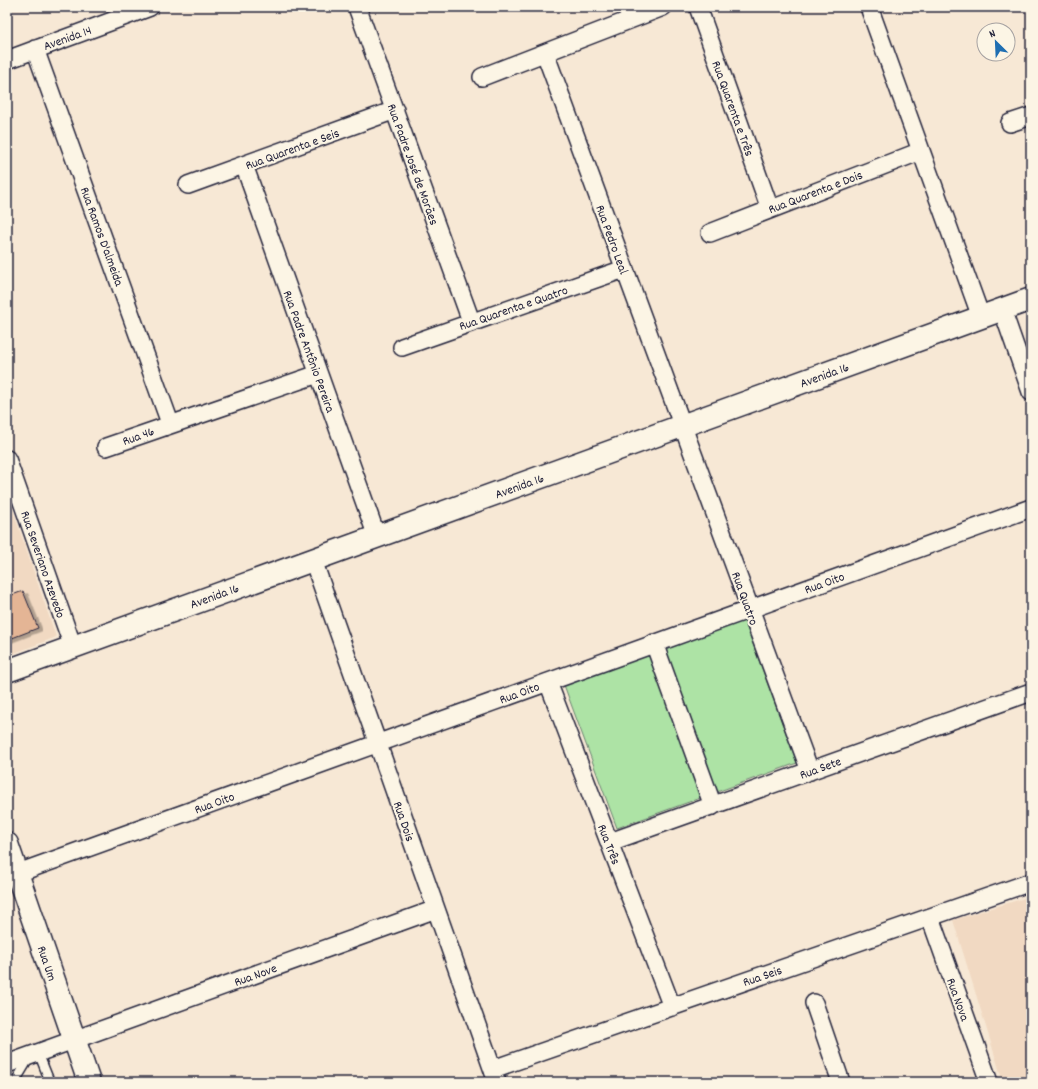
<svg xmlns="http://www.w3.org/2000/svg" width="1038" height="1089" font-family="Dekko,sans-serif">
<style>
.built{fill:#f1d9c2}
.green{fill:#ade3a5;stroke:#688270}
.building{fill:#e4b595;stroke:#22223b;filter:url(#shadow)}
.lines{fill:none;stroke-linecap:round;stroke-linejoin:round}
.lane-casing{stroke:#22223b;stroke-width:11}
.street-casing{stroke:#22223b;stroke-width:20}
.secondary-casing{stroke:#22223b;stroke-width:25}
.lane{stroke:#fcf5e5;stroke-width:8}
.street{stroke:#fcf5e5;stroke-width:17}
.secondary{stroke:#fcf5e5;stroke-width:22}
.labels{text-anchor:middle;stroke-width:4;stroke-linejoin:round;paint-order:stroke}
.street-label{font-size:13px;fill:#22223b;stroke:#fcf5e5}
</style>
<defs>
<filter id="shadow"><feDropShadow dx="4.5" dy="2.5" stdDeviation="0" flood-color="#0004"/></filter>
</defs>
<rect width="100%" height="100%" fill="#f7e8d5"/>
<filter id="ink" filterUnits="userSpaceOnUse"><feTurbulence type="fractalNoise" baseFrequency=".025" numOctaves="2"/><feDisplacementMap in="SourceGraphic" scale="8" xChannelSelector="R" yChannelSelector="G"/><feConvolveMatrix kernelMatrix="1 2 1 2 8 2 1 2 1" color-interpolation-filters="sRGB"/></filter>
<g filter="url(#ink)">
<path class="built" d="M7,493l49,144 -49,19z
M1031,896v186h-28l-50,-162z"/>
<path class="green" d="M744,620l53,143 -180,65 -53,-143z"/>
<path class="building" d="M23,591l15,37 -31,12v-43z"/>
<g class="lines">
<defs>
<path id="lane" d="M38,1052l12,30
M15,1082l15,-25"/>
<path id="street" d="M357,7l114,314
M698,7l72,202
M869,7l112,310
M35,49l135,374
M545,53l265,718
M7,60l143,-53
M482,77l181,-70
M1010,123l21,-7
M244,165l133,372
M188,185l207,-75
M710,233l211,-82
M1002,309l29,83
M402,347l222,-78
M106,447l212,-73
M7,459l66,188
M313,560l184,522
M654,643l59,163
M548,682l124,325
M610,842l421,-150
M7,877l1024,-369
M930,917l59,165
M814,1003l27,79
M7,1064l429,-155
M493,1069l538,-187"/>
<path id="secondary" d="M7,671l1024,-372
M7,844l82,238"/>
</defs>
<use href="#lane" class="lane-casing"/>
<use href="#street" class="street-casing"/>
<use href="#secondary" class="secondary-casing"/>
<use href="#lane" class="lane"/>
<use href="#street" class="street"/>
<use href="#secondary" class="secondary"/>
</g>
</g>
<g class="labels">
<g class="street-label">
<text transform="translate(67 37) rotate(-20)" y="5">Avenida 14</text>
<text transform="translate(734 108) rotate(70)" y="5">Rua Quarenta e Três</text>
<text transform="translate(292 148) rotate(-20)" y="5">Rua Quarenta e Seis</text>
<text transform="translate(414 164) rotate(70)" y="5">Rua Padre José de Morães</text>
<text transform="translate(815 191) rotate(-21)" y="5">Rua Quarenta e Dois</text>
<text transform="translate(103 236) rotate(70)" y="5">Rua Ramos D'almeida</text>
<text transform="translate(613 239) rotate(70)" y="5">Rua Pedro Leal</text>
<text transform="translate(513 307) rotate(-19)" y="5">Rua Quarenta e Quatro</text>
<text transform="translate(310 351) rotate(70)" y="5">Rua Padre Antônio Pereira</text>
<text transform="translate(824 374) rotate(-20)" y="5">Avenida 16</text>
<text transform="translate(138 435) rotate(-20)" y="5">Rua 46</text>
<text transform="translate(519 485) rotate(-20)" y="5">Avenida 16</text>
<text transform="translate(44 564) rotate(71)" y="5">Rua Severiano Azevedo</text>
<text transform="translate(824 582) rotate(-20)" y="5">Rua Oito</text>
<text transform="translate(214 595) rotate(-20)" y="5">Avenida 16</text>
<text transform="translate(746 598) rotate(70)" y="5">Rua Quatro</text>
<text transform="translate(519 692) rotate(-20)" y="5">Rua Oito</text>
<text transform="translate(820 767) rotate(-20)" y="5">Rua Sete</text>
<text transform="translate(214 802) rotate(-20)" y="5">Rua Oito</text>
<text transform="translate(405 821) rotate(71)" y="5">Rua Dois</text>
<text transform="translate(610 844) rotate(69)" y="5">Rua Três</text>
<text transform="translate(48 963) rotate(71)" y="5">Rua Um</text>
<text transform="translate(255 974) rotate(-20)" y="5">Rua Nove</text>
<text transform="translate(762 975) rotate(-19)" y="5">Rua Seis</text>
<text transform="translate(959 999) rotate(70)" y="5">Rua Nova</text>
</g>
</g>
<rect width="1038" height="1089" fill="none" stroke="#fcf5e5" stroke-width="24"/>
<rect x="12" y="12" width="1014" height="1065" fill="none" stroke="#22223b" stroke-width="1.5" filter="url(#ink)"/>
<g transform="translate(996 42) rotate(336)"><circle r="19" fill="#fcf5e5" stroke="#a5a1a1"/>
<path d="M0-3L7 15L0 10L-7 15Z" fill="#1f6fb2"/>
<text y="-6" font-size="11" font-weight="bold" text-anchor="middle" fill="#22223b">N</text>
</g>
</svg>
